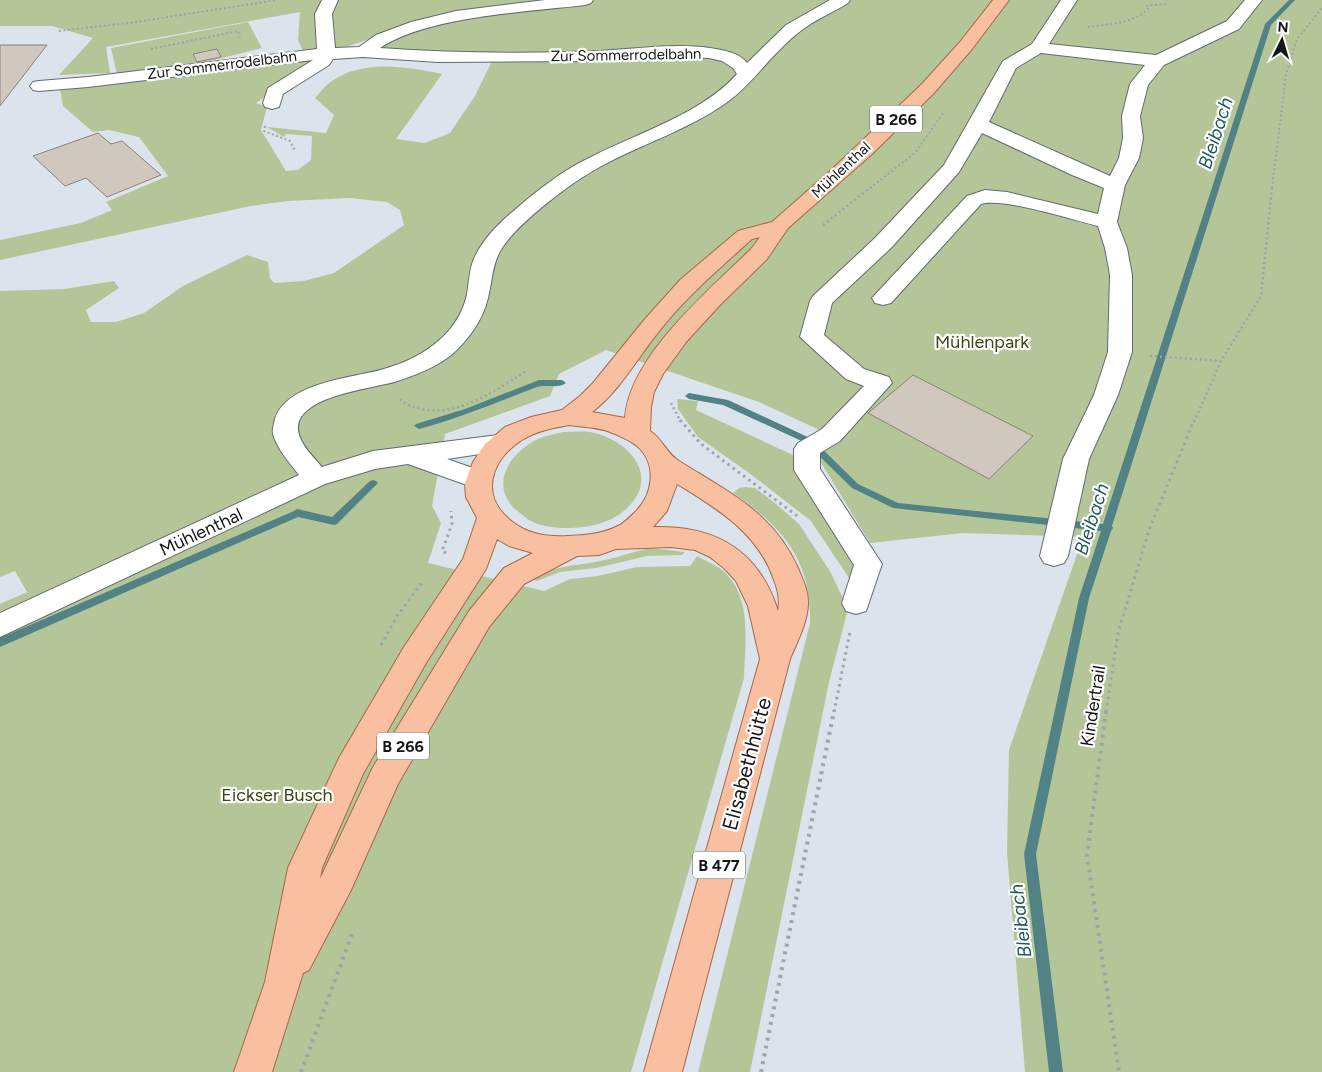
<svg xmlns="http://www.w3.org/2000/svg" width="1322" height="1072" font-family="Figtree,sans-serif">
<style>
.green{fill:#b4c698}
.lines{fill:none;stroke-linecap:round;stroke-linejoin:round}
.stream{fill:#508286;fill-rule:evenodd}
.building{fill:#d0c7bf;stroke:#8a827a}
.minor-casing{stroke:#636a71;stroke-width:2}
.major-casing{stroke:#a66848;stroke-width:2}
.path-far3{stroke:#9da4ab;stroke-width:2;stroke-dasharray:2 2.5;stroke-linecap:butt}
.path-far2{stroke:#9da4ab;stroke-width:2.5;stroke-dasharray:2 3;stroke-linecap:butt}
.path-far1{stroke:#9da4ab;stroke-width:3;stroke-dasharray:2.5 4;stroke-linecap:butt}
.path{stroke:#9da4ab;stroke-width:4;stroke-dasharray:3 5;stroke-linecap:butt}
.minor{fill:#fff;fill-rule:evenodd}
.major{fill:#f8bfa0;fill-rule:evenodd}
.labels{text-anchor:middle;stroke-width:4.5;stroke-linejoin:round;paint-order:stroke}
.far-street-label{font-size:15px;fill:#14171a;stroke:#fff}
.shield{fill:#fff;stroke:#5a5d5f;stroke-width:1}
.shield-label{font-size:16px;font-weight:bold;fill:#14171a}
.park-label{font-size:18px;fill:#37470f;stroke:#fff}
.street-label{font-size:18px;fill:#14171a;stroke:#fff}
.water-label{font-size:19px;font-style:italic;fill:#1d595d;stroke:#fff}
.near-street-label{font-size:21px;fill:#14171a;stroke:#fff}
</style>
<rect width="100%" height="100%" fill="#dbe4ec"/>
<path class="green" d="M0,0h567l-183,34 -38,13 -43,4 -5,-11 2,-28 -194,35 4,26 -51,2 34,-37 -41,-12h-52z
M596,0h726v1072h-297l-18,-220 2,-102 74,-213 -120,-4 -93,10 -53,-87 22,-17 -80,-37 -153,-52 -47,24 -9,22 -105,38 -13,72 9,17 -13,40 116,28 26,-12 28,-3 39,-9 53,-1 7,-10c7,4 17,8 24,13 32,26 24,72 23,109l-113,394h-631v-468l27,-12 -12,-21 -15,6v-286l64,-2 50,-8 5,7 -33,22 5,12h25l28,-9 39,-27 64,-31 21,7 2,16 4,5 30,-2 30,-8 70,-48 -4,-15 -13,-8 -37,-4 -62,3 -37,5 -251,54v-20l81,-17 31,-13 -6,-8 62,-26 -29,-39 -30,-7 -16,2 -30,-26 -3,-17 246,-33 11,4 -61,43 11,4 -6,23 25,41 12,-1 13,-10 1,-24 -26,-2 -2,3 -17,-10 59,6 8,-18 -19,-17c5,-6 11,-13 17,-17 32,-22 75,-14 110,-7l-46,65 29,4 25,-10 25,-37 17,-35 39,-6 -146,-4 -6,-5 1,-4 76,-23z
M248,22l14,26 -64,16 -81,10 -6,-26z
M677,399l21,2 -2,9 99,46 66,109 -6,22 -44,-66 -62,-48 -51,-36 -20,-28z
M563,432c9,0 18,-1 27,0 35,6 71,41 39,74 -15,17 -41,22 -63,22 -12,0 -29,-2 -40,-10 -4,-4 -11,-8 -14,-12 -22,-26 1,-55 26,-67 7,-3 17,-5 25,-7z
M746,487l9,1 20,15 24,21 32,49 17,36 -19,73 -79,390h-52l112,-449c2,-62 -27,-96 -77,-130l6,-5z
M650,548l35,4 -3,3 -35,1 -51,12 -36,4 -23,9 -7,-3c27,-13 47,-12 75,-18 15,-3 30,-9 45,-12z"/>
<g class="lines">
<path class="stream" d="M1289,0h6l-24,25 -159,501 1,2 -2,3 -22,67 -53,256 27,218h-14l-25,-218 55,-256 22,-67 -208,-23 -41,-20 -46,-45 -83,-38 -34,-6 -4,-3 4,-3 39,7 84,39 46,45 40,19 205,21 162,-500z
M539,380h23l4,3c-7,6 -20,1 -29,4 -39,15 -78,31 -118,42l-5,-3 2,-2 49,-15z
M373,480l3,1 2,2 -41,41 -3,1 -36,-8 -298,130v-9l294,-127 3,-2 35,8 38,-36z"/>
</g>
<path class="building" d="M0,45h47l-47,61z
M217,49l4,8 -24,5 -4,-8z
M98,133l13,11 11,-3 39,34 -54,22 -21,-19 -21,8 -32,-30z
M913,375l120,61 -44,43 -121,-66z"/>
<g class="lines">
<defs>
<path id="minor" d="M322,0h16l-6,14 3,34 24,-1 17,-12 35,-13 45,-11 89,-11h48l-2,3 -6,2c-57,7 -158,11 -205,43 73,5 147,6 220,3 36,-2 73,-8 110,-3 12,2 29,4 37,15l39,-38 44,-25h20l-2,3c-16,10 -36,18 -50,30 -27,21 -45,51 -72,70 -40,28 -87,42 -128,65 -27,15 -62,42 -83,64 -24,25 -20,36 -27,66 -5,22 -21,44 -38,58 -16,12 -36,20 -56,26 -25,7 -77,12 -93,35 -11,18 10,37 21,50l51,-16 125,-16 9,3 4,6 -4,6 -60,9 40,14 4,7 -4,7 -9,2 -70,-25 -33,5 -50,15 -325,153v-24l299,-138c-9,-12 -22,-26 -26,-41 -1,-6 1,-10 2,-15 12,-37 78,-41 109,-50 17,-5 34,-12 48,-23 17,-12 31,-31 35,-52 2,-11 2,-22 6,-33 7,-18 23,-35 37,-47 23,-20 50,-42 77,-55 47,-25 114,-44 150,-85l-4,-6 -11,-7 -13,-3 -45,-2 -65,5 -161,1 -75,-5 -30,2 -4,6 -46,29 -4,13 -7,2 -7,-2 -2,-4 5,-15 45,-28 -225,27 -49,4 -6,-1 -3,-4 3,-4 6,-1 49,-4 229,-28 -2,-35z
M1061,0h16l-28,44 107,11 71,-34 18,-21h17l-23,29 -75,36 -16,20 -8,31 3,22 -4,20 -14,27 -8,37 10,26 5,27v77l-14,43 -29,64 -21,97 -4,7 -10,3 -10,-3 -4,-7 23,-97 31,-64 14,-43 2,-77 -5,-27 -7,-22c-24,-6 -96,-29 -117,-22l-90,99 -8,2 -8,-2 -3,-5 95,-102 18,-6 22,2 91,22 6,-26 -32,-13 -90,-42 -23,39 -68,76 -59,55 -8,32 40,34 25,8 3,6 -52,58 -20,12v16l62,95 -16,47 -10,3 -10,-3 -4,-8 12,-38 -60,-95v-21l4,-6 24,-14 42,-43 -18,-7 -46,-42 10,-36 3,-5 62,-58 69,-73 59,-104 29,-17zM1041,53l104,12 -15,19 -8,32 1,22 -4,20 -9,18 -121,-54 27,-54z"/>
<path id="major" d="M993,0h16l-37,49 -38,44 -62,61 -84,74 -21,31 -48,47 -33,36 -23,32 -9,18 -3,15 -1,24c12,7 16,22 29,30 49,31 94,51 119,107 5,12 11,24 10,37 -1,19 -11,37 -18,54l-108,413h-38l116,-413 -12,-53 -12,-25 -12,-13 -14,-11 -15,-7 -24,-3 -55,2 -17,6 -22,1 -53,28 -35,43 -91,157 -47,106 -42,80 -6,3 -31,99h-38l31,-90 23,-114 51,-110 65,-111 59,-88 14,-41 -11,-21 -1,-14 8,-21 12,-18 20,-17 26,-10 31,-7 18,-14 13,-13 52,-64 35,-39 58,-49 34,-9 57,-50 92,-87 39,-43zM760,237l-9,12c-42,41 -122,108 -126,169l-33,-6c28,-21 46,-55 68,-82 27,-34 60,-62 92,-91zM569,425c13,2 29,2 41,7 8,3 21,9 27,14 21,18 16,50 -3,67 -4,4 -9,9 -14,12 -17,9 -33,10 -52,11 -19,1 -38,-1 -54,-13 -35,-25 -25,-62 8,-83 14,-9 31,-12 47,-15zM677,484c41,25 81,49 97,96 4,11 6,19 4,31 -19,-61 -62,-86 -125,-84l14,-16zM497,539l12,7 24,7 -29,15 -35,43 -96,156 -53,112 2,-11 41,-94 63,-111 60,-94z"/>
</defs>
<use href="#minor" class="minor-casing"/>
<use href="#major" class="major-casing"/>
<path class="path-far3" d="M1088,27c20,-3 45,-3 60,-18l-2,-3 19,-2 1,-4
M59,31l77,-9 141,-22
M151,49l87,-18 2,7
M265,126l-1,5 26,10 5,10
M870,188l45,-35 28,-40
M1272,188l14,-114 11,-35 25,-31"/>
<path class="path-far2" d="M823,225l48,-38
M1150,356l71,5
M400,399c6,6 13,8 21,10 40,8 74,-19 107,-39
M671,403l10,19
M1194,422l27,-61 40,-65 11,-109"/>
<path class="path-far1" d="M680,420l21,24 99,74
M446,553l-4,-2 10,-27 -1,-13
M381,645l16,-29 26,-35
M834,712l16,-80
M1106,712l12,-79 31,-103 45,-110"/>
<path class="path" d="M1106,711l-19,144 32,217
M301,1072l51,-138
M761,1072l73,-361"/>
<use href="#minor" class="minor"/>
<use href="#major" class="major"/>
</g>
<g class="labels">
<g class="far-street-label">
<text transform="translate(626 55) rotate(-1)" y="5">Zur Sommerrodelbahn</text>
<text transform="translate(222 65) rotate(-7)" y="5">Zur Sommerrodelbahn</text>
<text transform="translate(841 170) rotate(-43)" y="5">Mühlenthal</text>
</g>
<g class="shield">
<rect x="870" y="105.5" width="52" height="27" rx="4"/>
<rect x="377" y="732.5" width="52" height="27" rx="4"/>
<rect x="693" y="851.5" width="52" height="27" rx="4"/>
</g>
<g class="shield-label">
<text x="896" y="125">B 266</text>
<text x="403" y="752">B 266</text>
<text x="719" y="871">B 477</text>
</g>
<g class="park-label">
<text x="982" y="348">Mühlenpark</text>
<text x="277" y="801">Eickser Busch</text>
</g>
<g class="street-label">
<text transform="translate(201 532) rotate(-25)" y="6">Mühlenthal</text>
<text transform="translate(1093 706) rotate(-81)" y="6">Kindertrail</text>
</g>
<g class="water-label">
<text transform="translate(1215 133) rotate(-72)" y="7">Bleibach</text>
<text transform="translate(1091 519) rotate(-72)" y="7">Bleibach</text>
<text transform="translate(1020 921) rotate(-97)" y="7">Bleibach</text>
</g>
<g class="near-street-label">
<text transform="translate(747 764) rotate(-75)" y="7">Elisabethhütte</text>
</g>
</g>
<g transform="translate(1282 40) rotate(5)" stroke="#ffffff" stroke-width="4" paint-order="stroke">
<path d="M0-4L9 19L0 12L-9 19Z" fill="#14171a"/>
<text y="-8" font-size="14" font-weight="bold" text-anchor="middle" fill="#14171a">N</text>
</g>
</svg>
